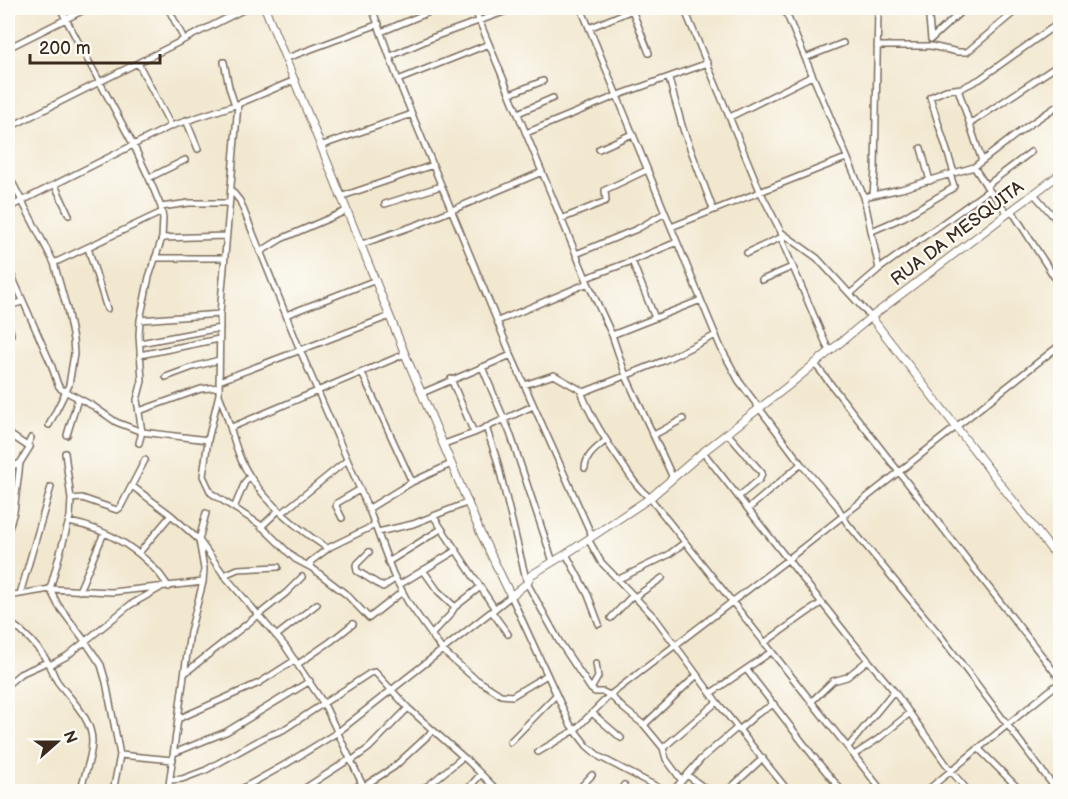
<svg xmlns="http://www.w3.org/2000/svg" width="1068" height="799" font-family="'Balsamiq Sans',sans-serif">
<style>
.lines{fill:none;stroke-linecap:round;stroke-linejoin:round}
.street-casing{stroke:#7b6c5c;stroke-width:8}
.secondary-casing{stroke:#7b6c5c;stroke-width:9}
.street{stroke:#fff;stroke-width:5}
.secondary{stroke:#fff;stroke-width:7}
.labels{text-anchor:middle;stroke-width:4.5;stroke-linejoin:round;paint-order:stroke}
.street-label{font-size:18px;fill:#3b2a1e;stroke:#fdfcf7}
</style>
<rect width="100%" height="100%" fill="#fdfcf7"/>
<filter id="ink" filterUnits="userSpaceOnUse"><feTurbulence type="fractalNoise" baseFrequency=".0167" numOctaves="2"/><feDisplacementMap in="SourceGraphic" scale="12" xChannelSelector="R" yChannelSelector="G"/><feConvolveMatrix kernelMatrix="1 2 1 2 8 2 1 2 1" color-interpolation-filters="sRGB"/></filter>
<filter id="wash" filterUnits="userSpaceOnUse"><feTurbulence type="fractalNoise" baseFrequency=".008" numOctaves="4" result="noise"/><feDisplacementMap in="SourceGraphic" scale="24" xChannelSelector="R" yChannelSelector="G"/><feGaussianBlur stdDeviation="1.35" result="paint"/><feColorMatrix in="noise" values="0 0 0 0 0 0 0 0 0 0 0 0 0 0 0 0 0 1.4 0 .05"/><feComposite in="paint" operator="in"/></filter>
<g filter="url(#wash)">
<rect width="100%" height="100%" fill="#f2e8d0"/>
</g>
<g filter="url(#ink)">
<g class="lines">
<defs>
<path id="street" d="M60,8l73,136 16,34 12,29 2,11 -1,20 -13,39 -9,43 -1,15 3,46 -5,19 5,32 -3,11
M168,8l16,31
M372,8l26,72 113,275 81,181
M474,8l114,275 24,52 14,41 47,102
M581,8l120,292 20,48 18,33 62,83 36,42 10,17 92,111 119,158
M684,8l76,183 21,41 3,14 45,105
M784,8l80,189 15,72 -28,24
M928,8l3,31
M632,10l17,43
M589,28l48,-20
M381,32l58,-24
M931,39l34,-31
M877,46h54l27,6h9l52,-44
M8,48l80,-40
M391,56l43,-19 81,-29
M287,58l92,-34
M805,58l38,-15
M224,62l5,25 6,18
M138,63l33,63
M669,79l14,50 30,80
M398,80l91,-36
M958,89l24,72
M510,94l33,-13
M238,104l-18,210 -1,80 -11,46 -5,36 8,17 48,31 36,35 17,9
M518,113l35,-15
M730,117l82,-41
M186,120l12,29
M971,123l89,-59
M8,128l239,-120
M526,133l90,-37 92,-33
M320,146l92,-32
M921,148l9,33
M599,149l33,-15
M974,167l15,23 19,24
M954,173l-24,-76 16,-7 16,-2 18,-9 80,-57
M8,174l46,89 13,46 6,31 1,14 -5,31 -20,40
M149,178l36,-18
M55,185l14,30
M986,186l45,-34
M232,191l8,10 60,149 71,165 22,59 15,28 35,49 30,26 28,18 11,1 35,-21
M1034,194l26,30
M873,195l2,-25 3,-162
M340,197l93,-32
M864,197l37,-8 73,-22 52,-40 34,-23
M385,204l56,-18
M161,207l28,-4h40
M8,208l163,-82 67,-22 57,-24
M1012,211l48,75
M561,219l45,-18 -1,-11 42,-20
M671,227l175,-69
M872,231l32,-14 49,-29 1,-2 -4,-12
M781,232l36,26 54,59
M162,238l64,-2
M362,244l57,-20 123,-52
M88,248l19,61
M260,252l21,-13 65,-28
M747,253l35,-16
M576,254l61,-25 28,-16
M155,258h69
M632,261l23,57
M54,263l108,-51
M8,267l43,97 7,21 3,4 32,17 23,16 26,10 66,8
M879,269l110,-79
M586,278l46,-17 45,-19
M762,280l30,-13
M8,306l14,-4
M286,315l90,-35
M140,320l80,-6
M498,321l90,-38
M8,322l3,12
M612,335l89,-35
M140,343l80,-15
M140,355l79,-16
M815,364l245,315
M482,367l28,66 43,129
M362,373l50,109
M166,377l27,-10 26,-7
M451,379l23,54
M219,381l171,-65
M524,385l30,-10 30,17 79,-31 53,-26
M584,392l-2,2c10,25 23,45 38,67 10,14 16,26 30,37l233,294
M422,393l89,-38
M219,395c10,22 13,45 23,67 17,36 53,65 85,86
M139,411l62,-22 18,-2
M232,427l173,-73
M486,427l11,33 30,123 32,58 32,48 4,3h8l7,3 14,14 20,16 19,23 3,11 16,22
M8,433l19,13
M727,433l35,40 -2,6 -22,18
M67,435l11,-36
M654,435l29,-16
M444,444l30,-11 59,-27
M703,452l145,184 46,55 57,80 18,21
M65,453l6,46 -1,18 -20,72 8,16 27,36 16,24 5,17 14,73 -7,37
M8,468l12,-5
M585,468c1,-13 11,-19 20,-27
M132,486l39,29 28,25 25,35 61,71 39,58 42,88
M71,499l11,-1 35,12 3,-2 25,-48
M234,508l11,-26 5,-6
M368,509l44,-27 39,-18
M748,509l53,-45
M282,513l64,-52
M434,517l61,92
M342,518l-6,-12 1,-3 22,-13
M69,522c40,7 78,31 100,65
M375,525l-45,22 -20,15 2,6 35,27 22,23 33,-26
M261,527l18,-17
M8,531l6,-19 6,-49 10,-16 -3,-1 4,-8
M378,532l35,-8 56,-22
M588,539l13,23 55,57 61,83 72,90
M369,552l-13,13 1,6 26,16 12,-8
M139,553l32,-38
M566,554l22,41 11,29
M388,562l53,-33
M423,570l15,21 17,16 24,-19
M224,575l14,-6 40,-2
M619,579l49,-24 16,-12
M399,585l56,-34
M79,591l25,-58
M20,594l31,-107
M8,596l42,-7 62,3 91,-10
M635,597l27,-19
M492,612l16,22
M611,618l22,-23
M8,621c16,11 31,26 41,43 3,6 5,12 8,17 13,18 35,37 35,60 0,18 -8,34 -12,51
M431,635l19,-20 5,-8
M276,636l41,-32
M764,643l57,-40
M298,664l32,-22 23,-18
M50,665l17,-9 63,-51 30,-17
M746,669l71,92 26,31
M185,673l101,-80 16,-16
M8,684l12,-10 27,-12
M591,689l7,-12 -2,-14
M711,693l60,-41
M811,702l22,-21 14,-4 21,-17
M592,713l29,25
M178,719l81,-36 36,-23
M644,725l53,-50
M739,730l18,-16 17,-10
M510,742l46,-47
M848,747l46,-56
M663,748l54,-46
M978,748l44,44
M538,752l37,-22 35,-35 177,-135 273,-215
M174,753l52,-21 84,-51
M120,755l53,5
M854,755l24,-16 32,-26
M351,761l18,-13 39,-40
M687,775l23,17
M170,780l12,-1 24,-9 59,-33 18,-7 87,-57 5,-1 33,36 61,54 30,30
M364,786l30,-19 39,-36
M168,792l22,-160 13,-50 1,-13 -5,-29 7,-27
M236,792l50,-28 52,-32 173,-136 59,128 17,22 13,11 67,35
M299,792l51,-33
M349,792l13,-9
M414,792l15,-7 34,-28
M465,792l16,-18
M576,792l16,-17
M619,792l5,-7
M672,792l29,-33 36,-31
M726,792l37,-34
M925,792l135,-110"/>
<path id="secondary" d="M265,8l140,346 76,180 30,62 16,-13 4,-8 35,-21 84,-56 53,-46 85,-66 83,-69 189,-143
M871,317l189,244"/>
</defs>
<use href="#street" class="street-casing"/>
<use href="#secondary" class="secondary-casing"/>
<use href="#street" class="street"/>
<use href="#secondary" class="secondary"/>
</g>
</g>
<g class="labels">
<g class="street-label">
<text transform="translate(957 233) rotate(-37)" y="6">RUA DA MESQUITA</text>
</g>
</g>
<rect width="1068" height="799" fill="none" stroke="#fdfcf7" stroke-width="30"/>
<g transform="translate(57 742) rotate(69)" stroke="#fdfcf7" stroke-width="4.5" paint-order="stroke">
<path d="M0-4.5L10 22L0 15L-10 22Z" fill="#3b2a1e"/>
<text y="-9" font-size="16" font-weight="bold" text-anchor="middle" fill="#3b2a1e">N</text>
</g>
<path d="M30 54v9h130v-9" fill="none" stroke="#3b2a1e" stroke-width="3"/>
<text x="39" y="54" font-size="18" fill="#3b2a1e" stroke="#fdfcf7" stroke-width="4.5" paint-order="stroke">200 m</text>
</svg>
